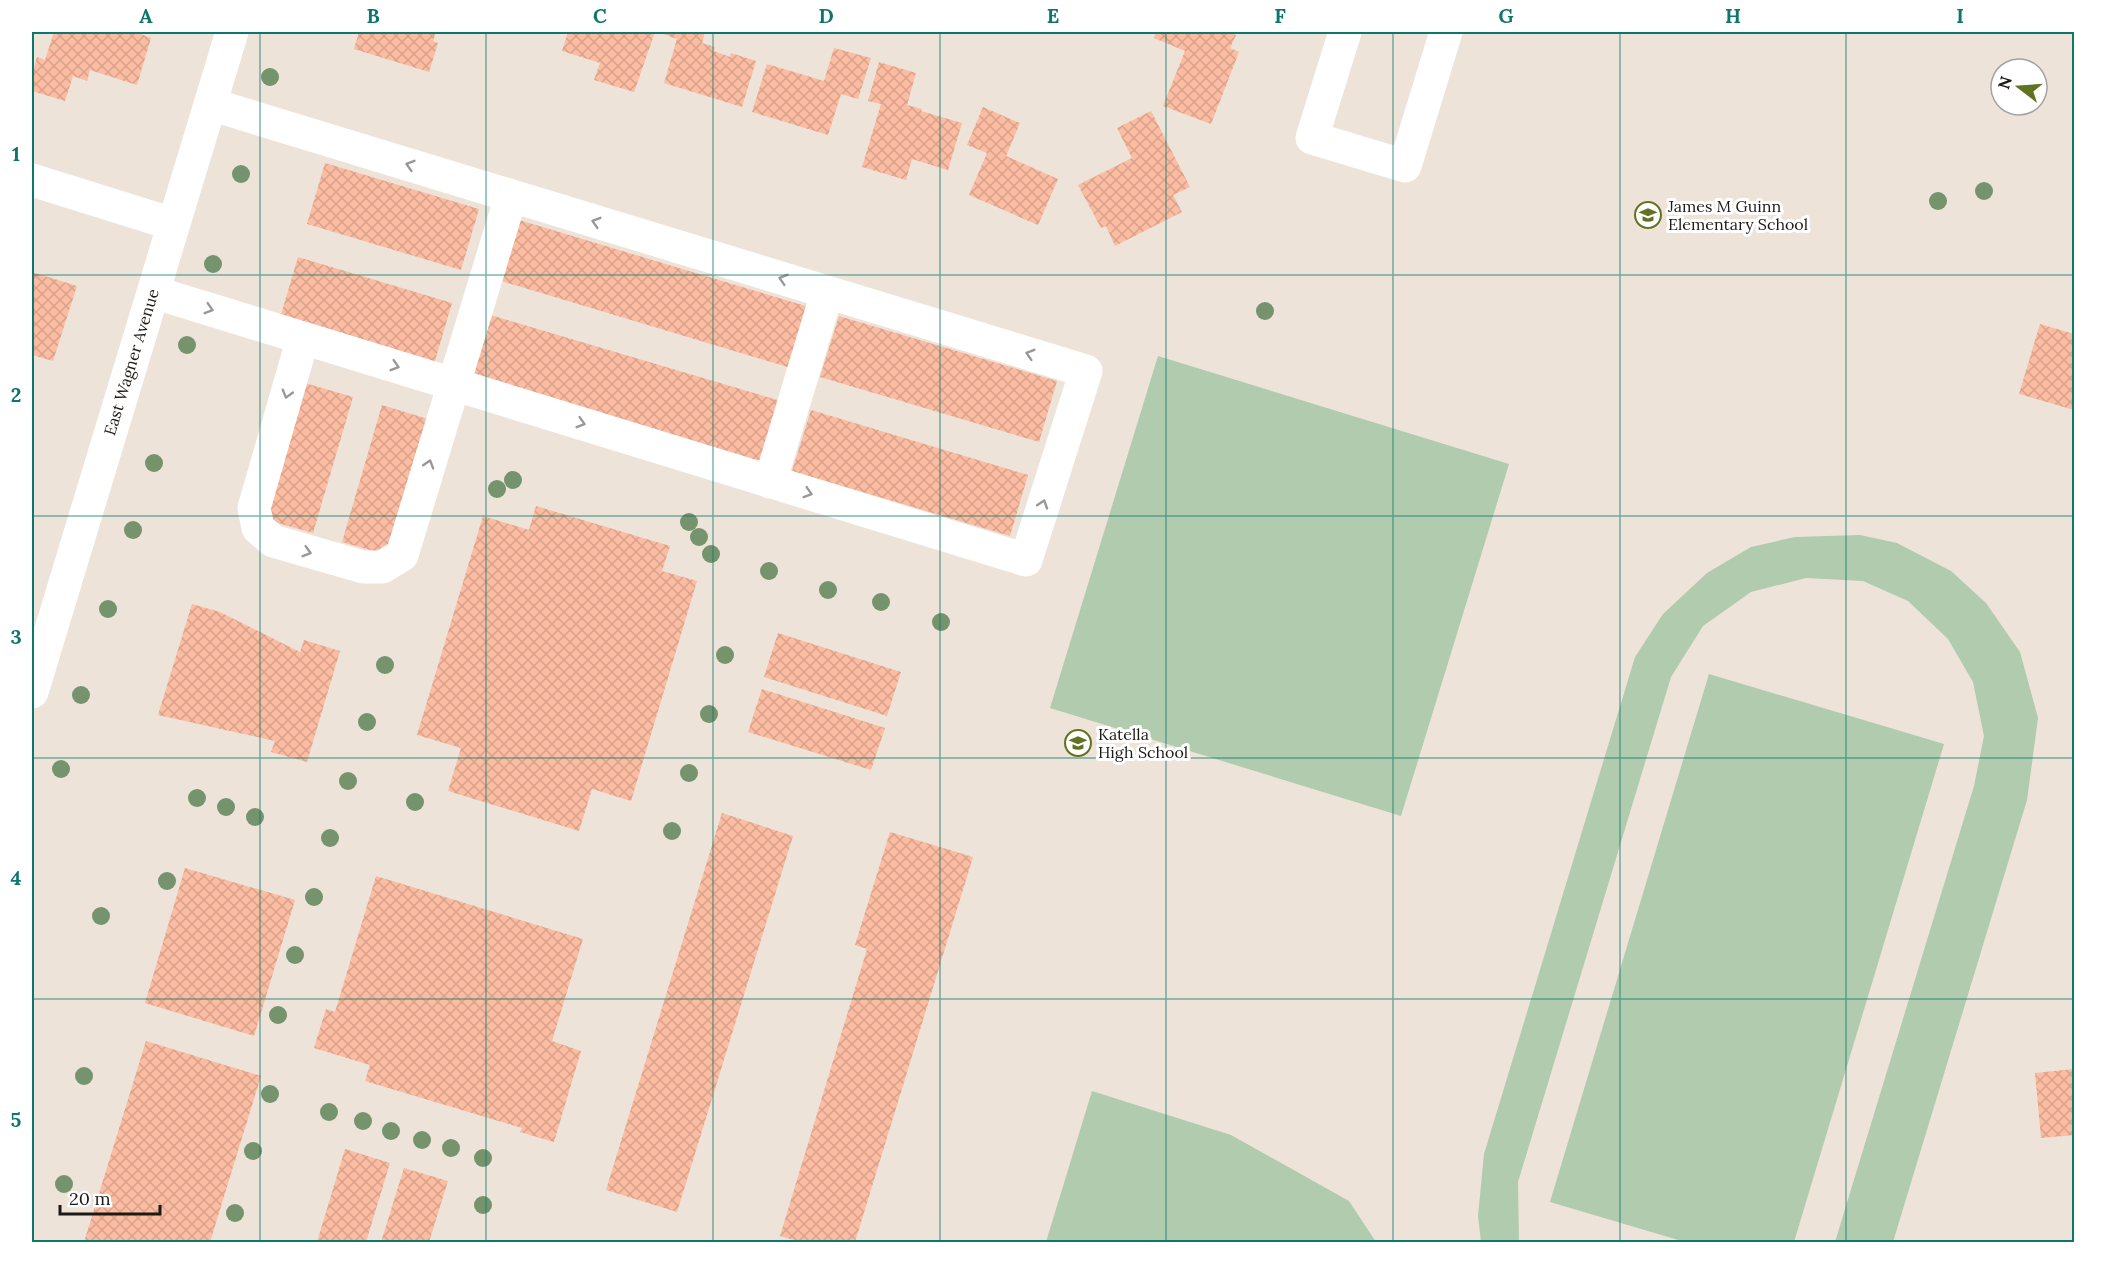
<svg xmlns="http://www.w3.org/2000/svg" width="2106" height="1274" font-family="Lora,serif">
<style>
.grass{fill:#b0cbad}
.building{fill:url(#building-cross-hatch)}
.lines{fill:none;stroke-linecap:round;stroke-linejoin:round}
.minor{stroke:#fff;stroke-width:33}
.tree{fill:#75936c}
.oneway{stroke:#999896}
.grid{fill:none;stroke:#0f766e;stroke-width:1.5;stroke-opacity:0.55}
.labels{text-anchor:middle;stroke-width:6;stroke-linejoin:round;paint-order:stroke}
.poi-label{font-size:16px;fill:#1d1915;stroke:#fff;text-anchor:start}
.street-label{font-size:16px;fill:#1d1915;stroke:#fff}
.neatline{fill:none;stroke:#0f766e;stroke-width:2}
.grid-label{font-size:20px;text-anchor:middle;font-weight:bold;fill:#0f766e}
</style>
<defs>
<pattern id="building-cross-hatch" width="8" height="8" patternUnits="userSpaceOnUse" patternTransform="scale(1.5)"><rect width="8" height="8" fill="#fcbca2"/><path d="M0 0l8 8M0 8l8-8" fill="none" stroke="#d8a18b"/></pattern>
</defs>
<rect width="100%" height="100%" fill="#ede3d8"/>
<path class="grass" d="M1158,356l351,108 -108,352 -351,-108z
M1860,535l37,8 54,28 35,32 34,49 18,66 -11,82 -134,442h-58l139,-456 10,-50 -11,-54 -25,-43 -40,-38 -45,-20 -57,-3 -55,14 -48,34 -32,51 -153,505 1,60h-38l-3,-26 6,-62 151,-497 28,-43 44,-41 44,-26 44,-10z
M1709,674l235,70 -150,498h-109l-135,-40z
M1092,1091l139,44 118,66 27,41h-330z"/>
<path class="building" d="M54,32h81l16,6 -14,47 -47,-15 -3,11 -14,-5 -8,25 -33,-10v-16l5,-18 8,3z
M359,32h77l-3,9 5,2 -9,29 -75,-23z
M568,32h87l-21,60 -40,-12 6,-17 -38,-12z
M664,32h41l-3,11 13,4 -1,4 16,6 1,-4 25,8 -14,46 -78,-24 13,-44 -14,-5z
M1156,32h70l10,3 -6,13 9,4 -28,72 -48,-18 22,-55 -31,-13z
M834,48l37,10 -13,41 -17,-5 -13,41 -76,-23 15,-48 57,17z
M879,62l37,11 -9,32 15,4 -1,2 41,12 -14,47 -36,-11 -6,21 -44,-13 19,-63 -13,-3z
M983,107l37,16 -14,33 52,23 -20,46 -69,-30 18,-42 -20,-8z
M1151,111l39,76 -17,8 9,17 -67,34 -9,-20 -5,2 -23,-43 54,-27 -15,-30z
M325,163l154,46 -18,61 -154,-46z
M509,217l300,90 -18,61 -300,-90z
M298,257l154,46 -18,61 -154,-46z
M32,272l45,14 -24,75 -21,-6z
M480,312l301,89 -19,61 -300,-90z
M839,316l218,65 -18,61 -219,-65z
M2040,324l34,10v76l-55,-16z
M305,383l48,14 -40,136 -49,-14z
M382,405l49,15 -40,136 -49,-14z
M811,410l217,65 -18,61 -218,-65z
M536,506l134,40 -8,25 35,10 -66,220 -39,-12 -13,42 -131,-40 13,-43 -44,-13 66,-219 46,14z
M192,604l28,8 80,40 4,-12 36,11 -33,111 -36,-10 4,-11 -117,-26z
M778,633l123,39 -14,44 -123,-39z
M762,689l123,39 -14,42 -123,-38z
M722,813l71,23 -116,376 -71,-22z
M890,832l83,25 -118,385h-54l-21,-6 87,-287 -12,-4z
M185,868l110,32 -41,136 -109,-33z
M376,876l207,63 -31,102 29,10 -27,91 -34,-10 2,-4 -157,-47 5,-16 -56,-17 12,-39 9,3z
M146,1041l115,35 -51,166h-126z
M2074,1069v66l-33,3 -6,-65z
M345,1149l45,14 -24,79h-49z
M404,1168l44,13 -19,61h-48z"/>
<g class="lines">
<path class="minor" d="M1345,32l-33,106 93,28 41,-134
M32,180l141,44
M153,292l873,268 60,-189 -876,-267
M303,338l-49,170 4,20 15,13 90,26h19l20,-12 109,-359
M770,482l57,-189
M32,692l200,-660"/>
</g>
<g class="tree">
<circle cx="270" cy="77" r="9"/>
<circle cx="241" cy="174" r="9"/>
<circle cx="1984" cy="191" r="9"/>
<circle cx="1938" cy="201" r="9"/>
<circle cx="213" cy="264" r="9"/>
<circle cx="1265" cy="311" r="9"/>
<circle cx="187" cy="345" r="9"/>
<circle cx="154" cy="463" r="9"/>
<circle cx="513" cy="480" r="9"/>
<circle cx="497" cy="489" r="9"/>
<circle cx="689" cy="522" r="9"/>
<circle cx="133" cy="530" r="9"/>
<circle cx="699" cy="537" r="9"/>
<circle cx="711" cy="554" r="9"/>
<circle cx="769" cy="571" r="9"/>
<circle cx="828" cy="590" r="9"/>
<circle cx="881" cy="602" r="9"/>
<circle cx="108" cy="609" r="9"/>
<circle cx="941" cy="622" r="9"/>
<circle cx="725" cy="655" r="9"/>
<circle cx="385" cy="665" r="9"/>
<circle cx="81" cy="695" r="9"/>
<circle cx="709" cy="714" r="9"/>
<circle cx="367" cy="722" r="9"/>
<circle cx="61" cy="769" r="9"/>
<circle cx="689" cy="773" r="9"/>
<circle cx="348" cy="781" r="9"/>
<circle cx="197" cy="798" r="9"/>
<circle cx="415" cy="802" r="9"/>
<circle cx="226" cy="807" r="9"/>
<circle cx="255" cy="817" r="9"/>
<circle cx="672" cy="831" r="9"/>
<circle cx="330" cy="838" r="9"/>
<circle cx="167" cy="881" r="9"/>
<circle cx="314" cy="897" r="9"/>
<circle cx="101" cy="916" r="9"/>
<circle cx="295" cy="955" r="9"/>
<circle cx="278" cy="1015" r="9"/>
<circle cx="84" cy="1076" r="9"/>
<circle cx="270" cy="1094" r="9"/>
<circle cx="329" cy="1112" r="9"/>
<circle cx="363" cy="1121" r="9"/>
<circle cx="391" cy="1131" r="9"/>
<circle cx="422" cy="1140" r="9"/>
<circle cx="451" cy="1148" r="9"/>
<circle cx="253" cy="1151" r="9"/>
<circle cx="483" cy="1158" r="9"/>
<circle cx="64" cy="1184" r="9"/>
<circle cx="483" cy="1205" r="9"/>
<circle cx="235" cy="1213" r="9"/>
</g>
<defs><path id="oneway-chevron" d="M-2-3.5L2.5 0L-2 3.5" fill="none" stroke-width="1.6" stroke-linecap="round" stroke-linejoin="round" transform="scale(1.5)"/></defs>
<g class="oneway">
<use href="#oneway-chevron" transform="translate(410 165) rotate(-163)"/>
<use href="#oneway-chevron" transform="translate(596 222) rotate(-163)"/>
<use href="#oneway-chevron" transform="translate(783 279) rotate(-163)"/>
<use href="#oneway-chevron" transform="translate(209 309) rotate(17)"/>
<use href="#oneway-chevron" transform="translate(1030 354) rotate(-163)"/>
<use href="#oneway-chevron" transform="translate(395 366) rotate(17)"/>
<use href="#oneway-chevron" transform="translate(287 394) rotate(106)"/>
<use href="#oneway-chevron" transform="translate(581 423) rotate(17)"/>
<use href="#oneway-chevron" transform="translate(429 464) rotate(-73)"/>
<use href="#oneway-chevron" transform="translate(808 493) rotate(17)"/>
<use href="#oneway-chevron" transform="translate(1043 504) rotate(-72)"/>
<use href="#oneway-chevron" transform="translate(307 552) rotate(16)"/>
</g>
<path class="grid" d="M260,32v1210M486,32v1210M713,32v1210M940,32v1210M1166,32v1210M1393,32v1210M1620,32v1210M1846,32v1210M32,275h2042M32,516h2042M32,758h2042M32,999h2042"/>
<defs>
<symbol id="school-ring" viewBox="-11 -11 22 22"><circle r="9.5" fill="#fff" stroke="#617321" stroke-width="1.5"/><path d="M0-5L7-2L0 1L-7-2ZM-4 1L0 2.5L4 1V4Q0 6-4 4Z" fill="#617321"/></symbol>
</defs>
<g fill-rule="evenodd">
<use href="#school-ring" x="1633" y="200" width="30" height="30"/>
<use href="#school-ring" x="1063" y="728" width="30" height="30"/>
</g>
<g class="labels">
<g class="poi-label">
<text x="1668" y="212">James M Guinn<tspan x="1668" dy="18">Elementary School</tspan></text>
<text x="1098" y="740">Katella<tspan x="1098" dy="18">High School</tspan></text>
</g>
<g class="street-label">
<text transform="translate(131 362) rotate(-73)" y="6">East Wagner Avenue</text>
</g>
</g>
<rect width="2106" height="1274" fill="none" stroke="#ffffff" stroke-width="66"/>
<g transform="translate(2019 87) rotate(287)"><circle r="28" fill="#ffffff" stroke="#a5a3a1" stroke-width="1.5"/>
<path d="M0-4.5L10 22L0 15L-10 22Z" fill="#617321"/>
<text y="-9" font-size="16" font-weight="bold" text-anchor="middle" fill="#1d1915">N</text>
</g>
<path d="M60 1205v9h100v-9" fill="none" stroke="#1d1915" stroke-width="3"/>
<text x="69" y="1205" font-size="18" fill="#1d1915" stroke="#ffffff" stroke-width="4.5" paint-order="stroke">20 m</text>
<rect x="33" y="33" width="2040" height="1208" class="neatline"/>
<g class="grid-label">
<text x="146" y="23">A</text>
<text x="373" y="23">B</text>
<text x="600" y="23">C</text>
<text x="826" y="23">D</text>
<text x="1053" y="23">E</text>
<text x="1280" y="23">F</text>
<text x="1506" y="23">G</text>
<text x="1733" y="23">H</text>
<text x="1960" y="23">I</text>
<text x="16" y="161">1</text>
<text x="16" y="402">2</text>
<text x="16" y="644">3</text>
<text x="16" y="885">4</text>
<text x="16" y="1127">5</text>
</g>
</svg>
